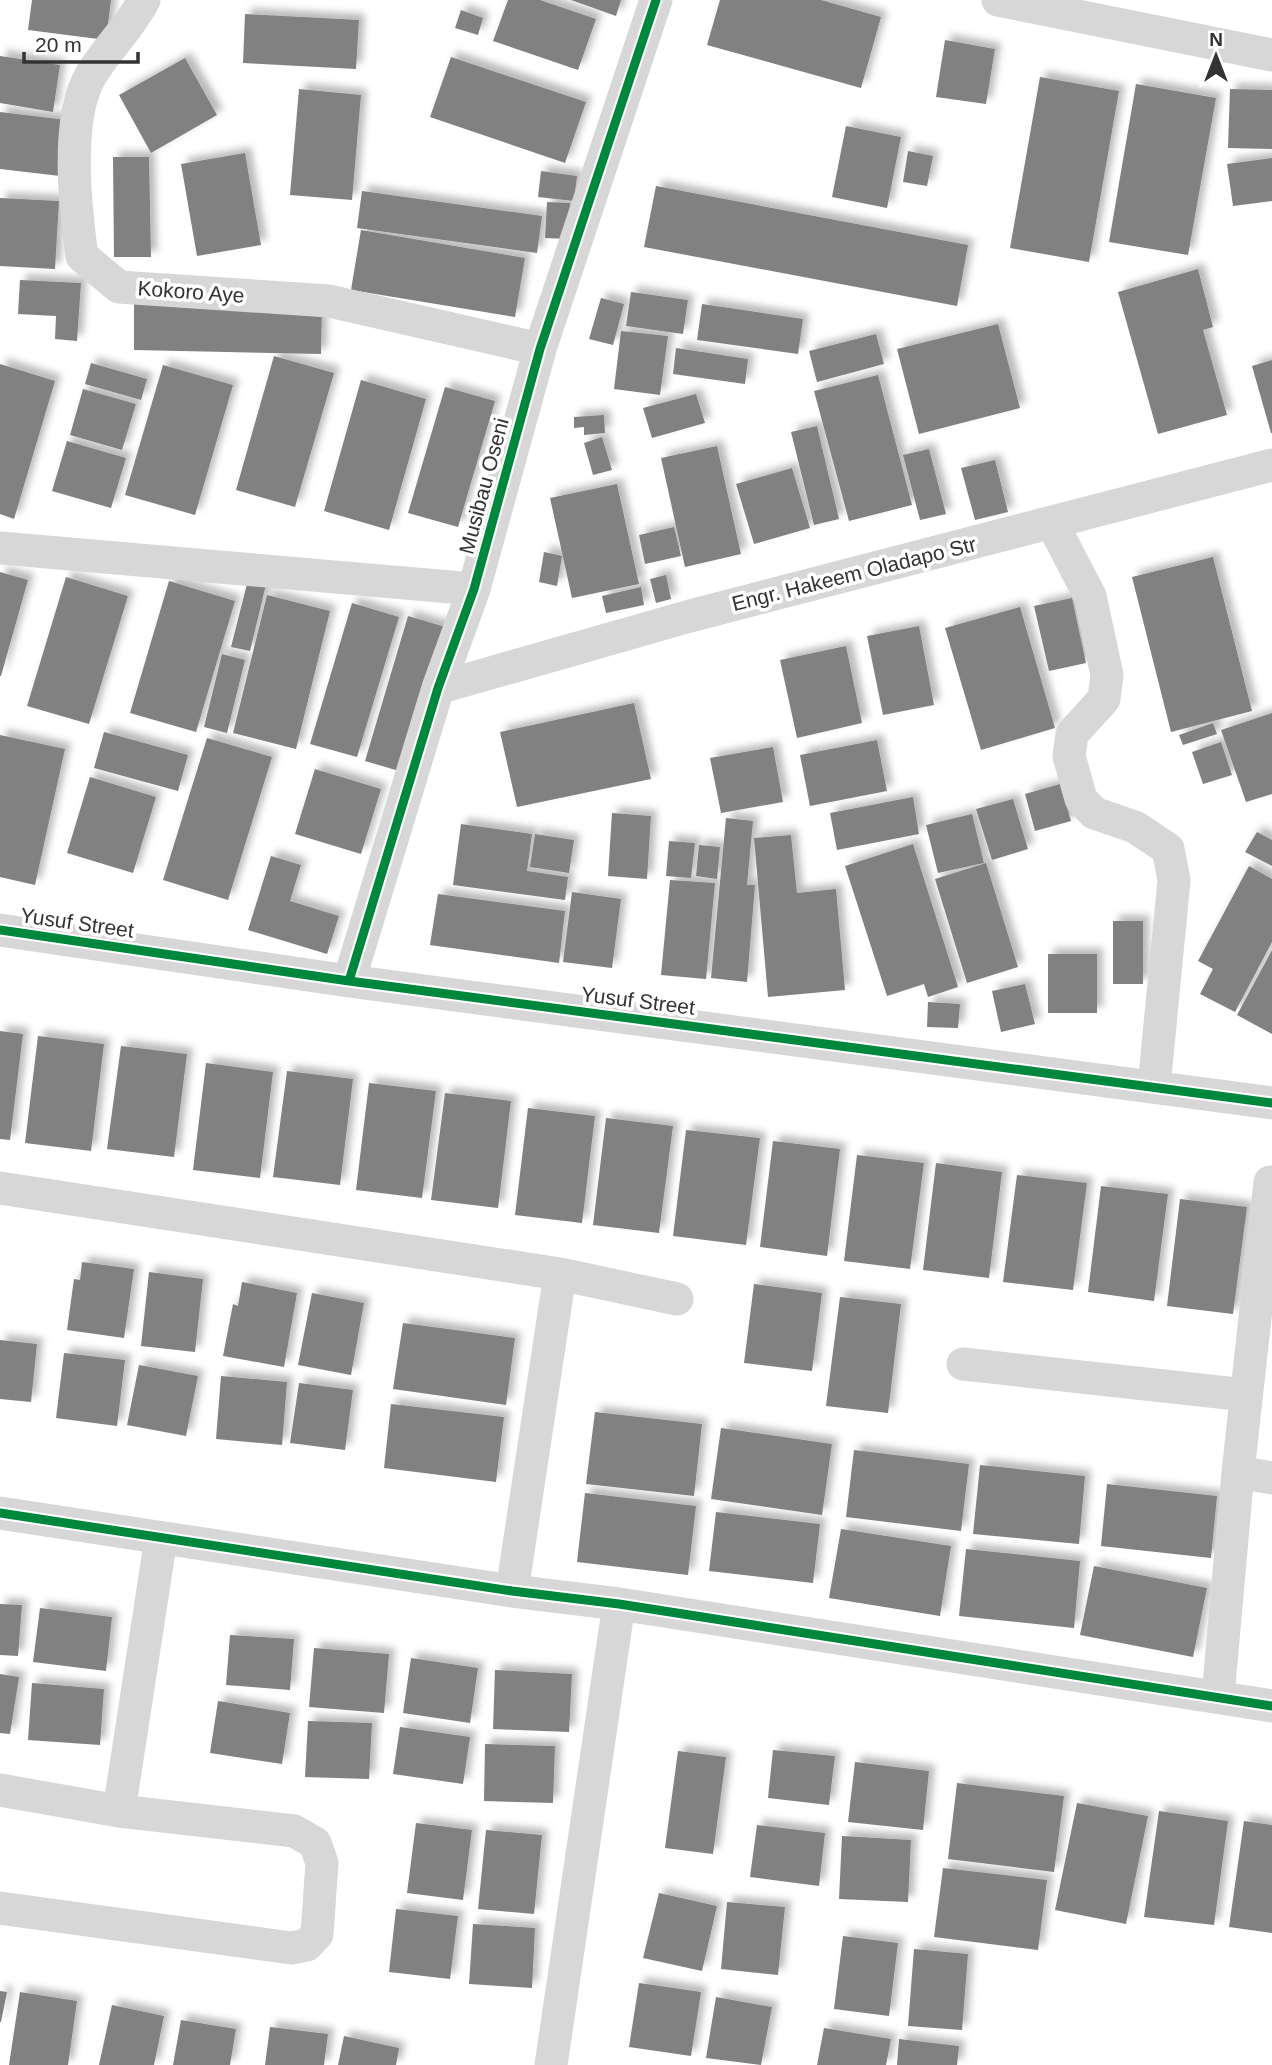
<svg xmlns="http://www.w3.org/2000/svg" width="1272" height="2065" font-family="Arial,sans-serif">
<style>
.building{fill:#818181;filter:url(#shadow)}
.lines{fill:none;stroke-linecap:round;stroke-linejoin:round}
.minor{stroke:#d7d7d7;stroke-width:33}
.cycleway-casing{stroke:#fff;stroke-width:13}
.cycleway{stroke:#00873e;stroke-width:9}
.labels{text-anchor:middle;stroke-width:7;stroke-linejoin:round;paint-order:stroke}
.street-label{font-size:21px;fill:#333;stroke:#fff}
</style>
<defs>
<filter id="shadow"><feDropShadow dx="6" dy="-6" stdDeviation="3.5" flood-color="#0004"/></filter>
</defs>
<rect width="100%" height="100%" fill="#fff"/>
<path class="building" d="M32,0h79l-5,40 -78,-10z
M508,0h32l56,19 -18,51 -85,-29z
M571,0h50l-5,16z
M720,0h101l60,17 -20,71 -154,-43z
M461,10l22,8 -5,17 -23,-7z
M245,14l114,6 -3,49 -113,-6z
M945,40l50,9 -9,55 -50,-7z
M0,56l60,9 -7,47 -53,-9z
M451,57l135,45 -21,61 -135,-46z
M185,58l32,57 -66,38 -32,-58z
M1040,77l79,14 -30,171 -79,-14z
M1136,84l80,14 -28,157 -79,-13z
M299,89l62,6 -9,105 -62,-5z
M1230,89l42,1v59l-44,-1z
M0,112l67,8 -7,56 -60,-7z
M846,126l55,11 -14,71 -55,-11z
M908,151l25,5 -6,30 -24,-4z
M245,153l16,92 -64,11 -16,-92z
M113,157h36l2,100h-37z
M1272,158v43l-39,5 -6,-42z
M541,171l36,5 -3,25 -36,-4z
M656,186l312,59 -11,61 -313,-59z
M362,191l180,25 -5,37 -180,-25z
M0,198l59,3 -4,68 -55,-3z
M547,202l23,1 -2,36 -23,-1z
M361,230l164,28 -10,59 -164,-27z
M1198,269l15,58 -10,3 24,85 -69,19 -40,-142z
M20,280l61,3 -4,58 -22,-2 1,-23 -38,-2z
M631,292l57,8 -5,34 -57,-8z
M601,298l23,6 -11,41 -24,-6z
M134,301l188,3 -1,50 -187,-4z
M702,304l101,15 -5,35 -101,-14z
M998,324l22,84 -101,26 -22,-85z
M621,331l47,5 -8,59 -46,-6z
M876,334l8,30 -67,18 -8,-31z
M676,348l72,11 -3,25 -72,-10z
M274,356l60,17 -39,134 -59,-17z
M1272,360v73h-1l-19,-67z
M91,363l56,16 -6,21 -56,-16z
M0,364l55,17 -41,138 -14,-5z
M163,365l70,20 -38,130 -70,-20z
M878,375l34,130 -63,16 -35,-130z
M361,380l65,19 -37,131 -65,-19z
M445,387l50,14 -37,126 -50,-14z
M83,389l53,15 -14,46 -52,-15z
M696,394l9,29 -53,15 -9,-30z
M604,415l1,18 -21,2v-8l-10,1v-11z
M817,426l22,93 -25,6 -23,-93z
M602,437l10,33 -19,5 -9,-32z
M67,441l59,17 -15,50 -59,-17z
M717,446l24,108 -56,13 -24,-109z
M929,449l17,65 -26,6 -17,-65z
M995,460l13,52 -33,8 -14,-52z
M792,468l18,60 -56,16 -18,-60z
M617,484l22,100 -67,14 -22,-100z
M674,527l7,29 -36,8 -6,-29z
M544,552l18,4 -5,30 -18,-4z
M1213,557l39,154 -81,21 -39,-155z
M0,572l28,8 -27,96h-1z
M250,572l18,4 -18,75 -19,-4z
M666,575l5,24 -15,4 -6,-24z
M66,577l62,19 -39,128 -62,-18z
M169,581l66,20 -39,131 -66,-19z
M641,587l3,18 -38,8 -4,-17z
M267,595l63,16 -34,138 -63,-16z
M1072,598l14,65 -37,8 -15,-65z
M352,603l47,14 -42,140 -47,-13z
M1020,607l35,121 -74,22 -36,-122z
M408,616l41,12 -43,145 -41,-12z
M919,626l15,79 -51,10 -16,-79z
M846,646l16,77 -65,15 -17,-78z
M222,654l23,6 -18,73 -23,-6z
M634,703l17,76 -134,28 -17,-75z
M1272,713v81l-26,8 -25,-72z
M1213,723l4,11 -34,11 -4,-10z
M104,732l84,23 -10,36 -84,-23z
M0,735l65,14 -30,136 -35,-8z
M207,738l65,19 -44,143 -65,-20z
M877,740l10,51 -77,15 -10,-51z
M1221,742l11,33 -29,9 -11,-32z
M773,747l10,55 -62,11 -11,-55z
M315,769l66,20 -20,65 -66,-20z
M90,777l66,20 -23,76 -66,-20z
M1060,784l11,37 -36,10 -10,-37z
M913,797l6,37 -82,16 -7,-37z
M1013,799l15,50 -36,11 -16,-51z
M612,813l39,3 -4,63 -39,-3z
M972,814l12,49 -46,10 -12,-48z
M726,818l27,3 -6,64h8l-8,97 -36,-4z
M461,824l71,10 -5,37 41,6 -3,23 -112,-15z
M1257,832l15,8v26l-27,-14z
M535,834l39,6 -5,33 -39,-6z
M791,835l6,58 39,-4 9,101 -77,7 -14,-159z
M669,841l26,2 -4,35 -25,-2z
M913,844l45,143 -30,10 -4,-13 -37,12 -42,-130z
M699,845l21,2 -3,32 -21,-3z
M271,856l30,9 -11,36 49,15 -12,38 -79,-24z
M986,863l32,104 -51,16 -32,-104z
M1249,866l23,13v63l-37,70 -35,-18 13,-25 -15,-8z
M670,880l45,3 -9,96 -45,-4z
M572,892l49,7 -9,69 -49,-6z
M438,894l127,17 -6,52 -129,-18z
M1113,921h30v63h-30z
M1272,950v84l-35,-19z
M1048,954h49v59h-49z
M1025,984l10,40 -34,8 -9,-41z
M928,1002l32,2 -2,24 -31,-1z
M0,1031l23,3 -13,106 -10,-1z
M38,1036l66,8 -13,107 -66,-8z
M121,1046l66,8 -13,103 -67,-8z
M206,1063l67,9 -13,106 -67,-8z
M287,1071l66,8 -13,106 -67,-8z
M369,1083l67,8 -14,107 -66,-8z
M445,1093l66,8 -13,107 -67,-8z
M528,1108l67,8 -13,107 -67,-8z
M606,1118l67,8 -14,107 -66,-8z
M686,1130l74,8 -14,107 -73,-9z
M773,1141l67,8 -13,107 -67,-9z
M857,1155l67,8 -14,106 -66,-8z
M936,1163l66,9 -13,106 -66,-8z
M1017,1175l70,8 -14,107 -70,-8z
M1101,1186l67,8 -14,107 -66,-9z
M1180,1199l67,8 -14,107 -66,-8z
M82,1262l52,7 -10,69 -57,-8 7,-51 6,1z
M149,1272l54,7 -8,73 -54,-6z
M242,1282l55,11 -13,74 -61,-11 10,-52 5,2z
M754,1284l68,9 -10,78 -68,-8z
M312,1293l52,10 -13,72 -53,-10z
M840,1297l61,7 -13,109 -62,-7z
M403,1323l112,15 -9,67 -113,-16z
M0,1340l37,4 -6,58 -31,-3z
M64,1353l61,7 -8,66 -61,-8z
M139,1365l59,11 -12,60 -59,-11z
M221,1376l66,6 -5,63 -66,-6z
M299,1383l54,7 -8,60 -55,-7z
M391,1404l113,13 -8,65 -112,-14z
M595,1412l107,12 -8,72 -108,-12z
M721,1428l111,16 -10,71 -111,-16z
M854,1450l115,14 -8,67 -115,-14z
M980,1465l105,11 -6,68 -106,-10z
M1107,1484l110,12 -6,62 -110,-12z
M585,1493l111,13 -8,69 -111,-13z
M716,1512l104,12 -7,59 -104,-12z
M841,1529l110,17 -11,70 -111,-18z
M966,1549l114,12 -6,67 -115,-12z
M1094,1566l113,22 -14,69 -113,-22z
M0,1604l22,1 -4,51 -18,-1z
M40,1608l72,9 -6,54 -73,-9z
M230,1635l64,4 -4,51 -64,-5z
M314,1648l75,6 -5,59 -75,-6z
M411,1658l67,10 -8,55 -67,-10z
M495,1670l77,4 -3,58 -76,-3z
M0,1674l19,3 -9,57 -10,-1z
M32,1683l72,6 -4,56 -72,-5z
M218,1701l72,12 -8,51 -72,-11z
M308,1721l64,2 -3,56 -64,-2z
M400,1727l70,10 -7,47 -70,-10z
M485,1744l70,2 -2,57 -69,-2z
M773,1750l62,6 -6,49 -61,-7z
M678,1751l48,6 -13,97 -48,-6z
M855,1762l74,9 -6,59 -75,-8z
M957,1783l107,13 -10,76 -106,-13z
M1077,1803l71,13 -22,108 -71,-14z
M1159,1811l69,10 -14,104 -70,-8z
M1244,1821l28,4v108l-43,-6z
M416,1823l56,7 -9,70 -56,-7z
M757,1825l68,8 -6,53 -69,-9z
M486,1830l56,5 -8,79 -56,-5z
M842,1836l69,4 -3,62 -69,-3z
M943,1868l104,12 -9,70 -104,-13z
M659,1893l58,13 -15,65 -59,-13z
M727,1902l58,5 -7,68 -57,-6z
M396,1909l62,7 -8,63 -61,-7z
M473,1924l62,4 -3,60 -63,-4z
M843,1936l55,7 -9,73 -55,-7z
M914,1949l54,5 -6,76 -54,-4z
M639,1983l62,9 -10,64 -62,-9z
M0,1991l7,1 -6,30h-1z
M20,1992l57,9 -9,64h-59z
M716,1997l56,10 -11,58 -55,-7z
M112,2005l52,11 -10,49h-55z
M181,2020l55,9 -6,36h-57z
M270,2027l58,7 -4,31h-59z
M824,2028l67,11 -5,26h-69z
M344,2036l55,12 -3,17h-58z
M899,2039l60,7 -2,19h-60z"/>
<g class="lines">
<path class="minor" d="M144,0c-15,29 -37,48 -53,75 -26,44 -16,131 -9,181l37,31 210,14 211,48
M998,0l274,55
M1052,523l38,73 17,79 -3,24 -32,35 -3,22 12,43 13,14 41,14 33,22 6,31 -20,207
M0,548l474,41
M438,688l252,-72 582,-151
M0,930l349,51 923,122
M349,981l89,-293 36,-99 66,-240 116,-349
M0,1188l560,86 117,25
M963,1364l283,31
M1238,1472l34,6
M0,1513l512,78 107,13 653,102
M512,1591l48,-317
M1218,1696l20,-224 32,-290
M0,1790l119,21 175,20 21,12 7,20 -5,71 -10,11 -16,3 -291,-40
M119,1811l42,-273
M551,2065l68,-461"/>
<defs>
<path id="cycleway" d="M0,930l349,51 923,122
M349,981l89,-293 36,-99 66,-240 116,-349
M0,1513l512,78 107,13 653,102"/>
</defs>
<use href="#cycleway" class="cycleway-casing"/>
<use href="#cycleway" class="cycleway"/>
</g>
<g class="labels">
<g class="street-label">
<text transform="translate(191 292) rotate(4)" y="7">Kokoro Aye</text>
<text transform="translate(484 486) rotate(-75)" y="7">Musibau Oseni</text>
<text transform="translate(854 574) rotate(-14)" y="7">Engr. Hakeem Oladapo Str</text>
<text transform="translate(77 923) rotate(8)" y="7">Yusuf Street</text>
<text transform="translate(638 1001) rotate(7)" y="7">Yusuf Street</text>
</g>
</g>
<g transform="translate(1216 56)" stroke="#ffffff" stroke-width="5" paint-order="stroke">
<path d="M0-5L12 26L0 18L-12 26Z" fill="#333333"/>
<text y="-10" font-size="19" font-weight="bold" text-anchor="middle" fill="#333333">N</text>
</g>
<path d="M24 52v10h114v-10" fill="none" stroke="#333333" stroke-width="3.5"/>
<text x="35" y="52" font-size="21" fill="#333333" stroke="#ffffff" stroke-width="5" paint-order="stroke">20 m</text>
</svg>
